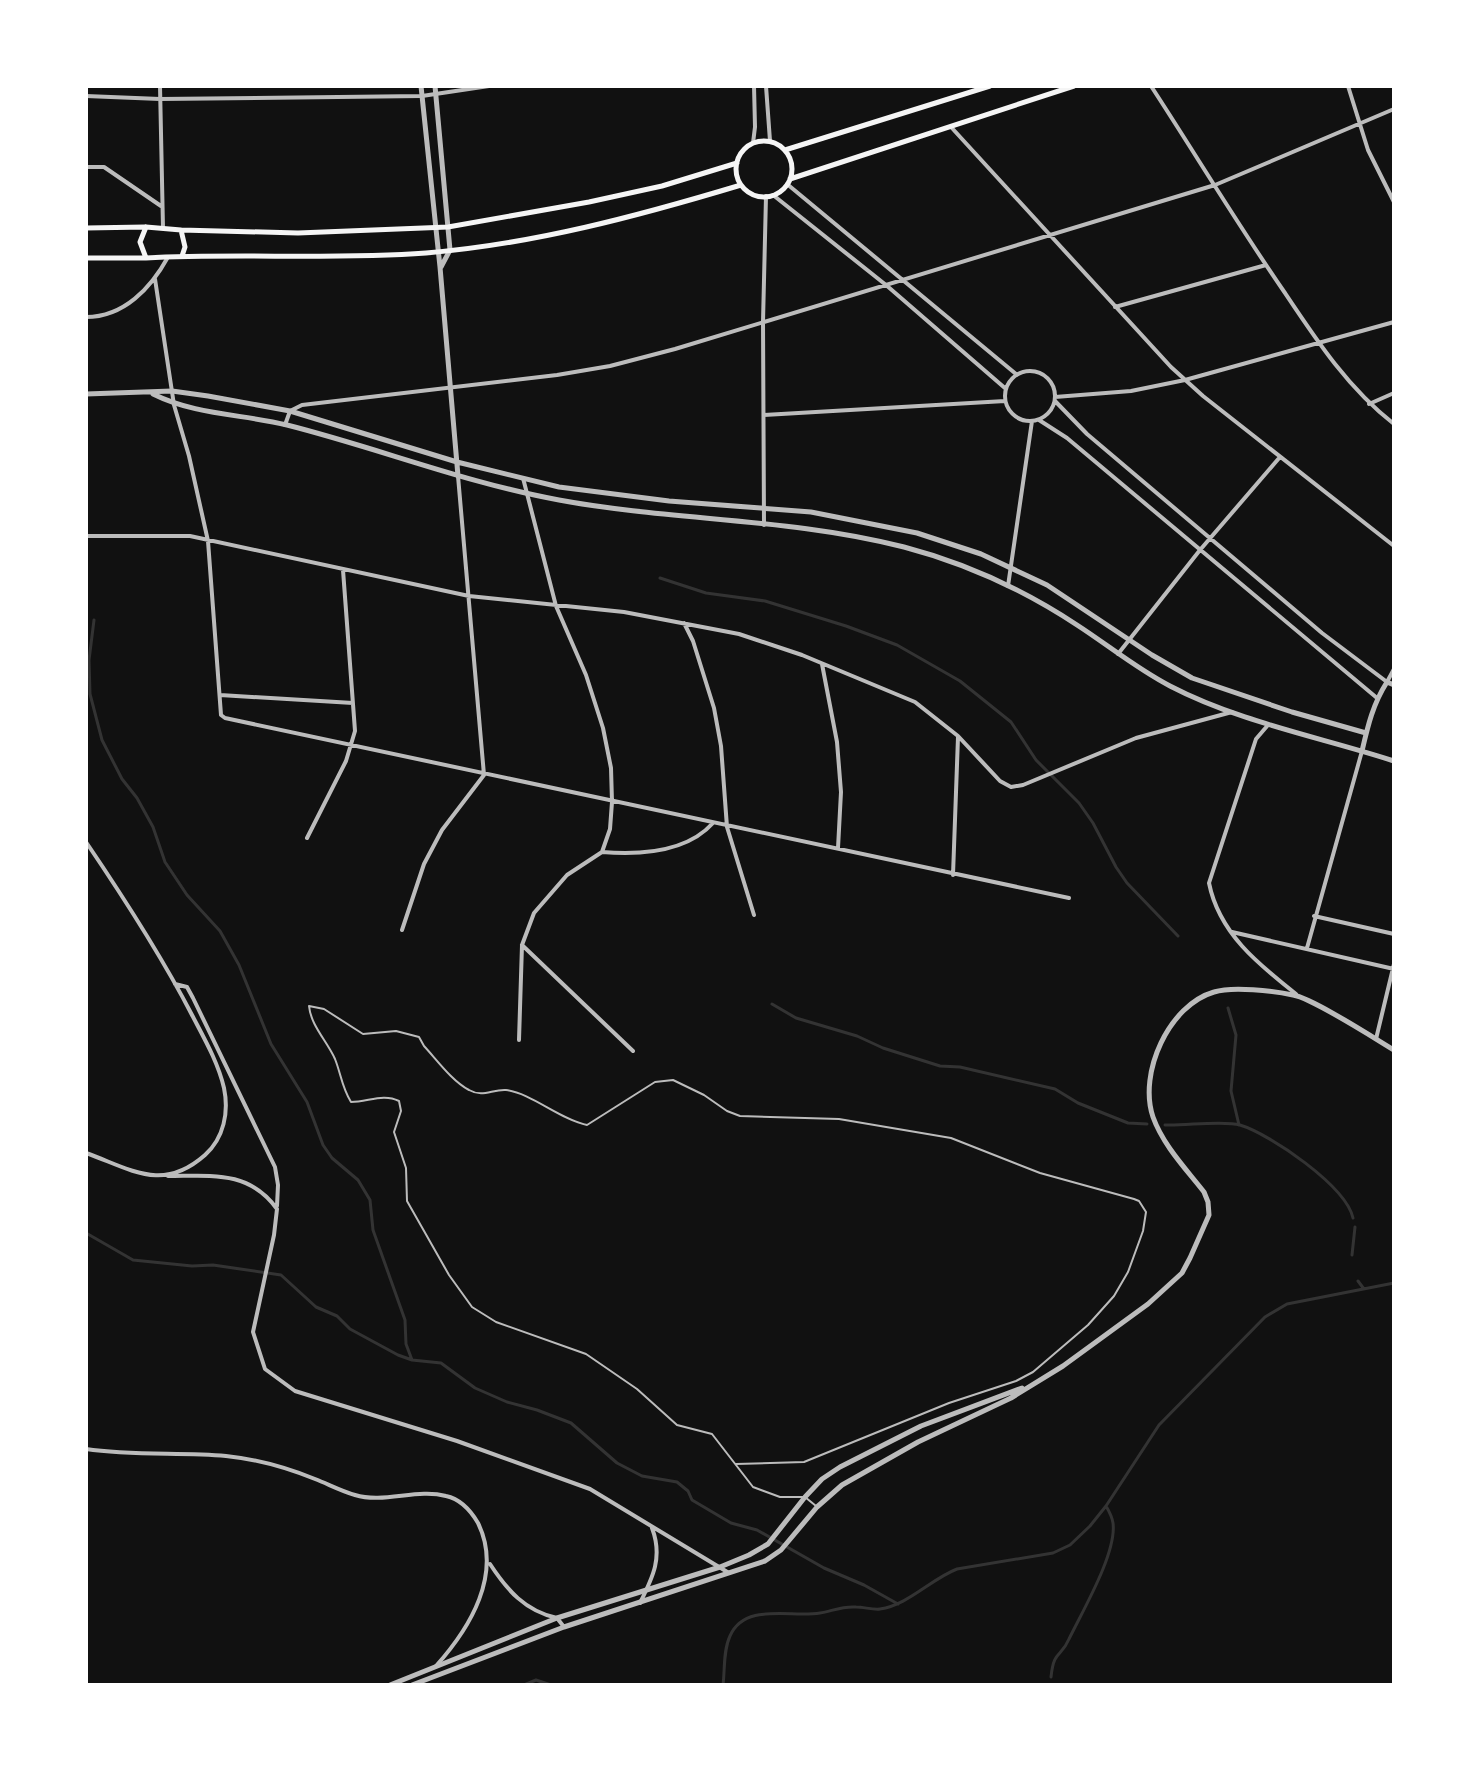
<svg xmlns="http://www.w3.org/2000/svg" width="1480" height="1771" font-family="'Space Grotesk',sans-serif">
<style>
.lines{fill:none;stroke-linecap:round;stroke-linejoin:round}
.stream{stroke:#333;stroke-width:3}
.service{stroke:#bcbcbc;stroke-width:2}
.minor{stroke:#bcbcbc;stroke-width:4}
.tertiary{stroke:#bcbcbc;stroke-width:5}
.secondary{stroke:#f5f5f5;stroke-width:5}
</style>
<rect width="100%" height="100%" fill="#111"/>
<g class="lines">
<path class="stream" d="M660,578l46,15 59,8 81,25 51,19 63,36 51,41 25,38 43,43 14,20 23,44 11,16 51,53
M94,620l-5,40 1,34 12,46 20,39 15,19 16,29 12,35 22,33 33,36 19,34 32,79 36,58 16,43 9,13 26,22 12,20 3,30 32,90 1,24 6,16
M772,1004l24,14 61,18 26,12 57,18 20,1 95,22 23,14 50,20 19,1
M1228,1008l8,27 -5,56 8,34
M1165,1125c20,1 58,-5 75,0 30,9 106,61 113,93
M86,1233l47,27 59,6 21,-1 68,10 35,32 21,9 13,13 48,26 14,5 29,3 34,25 32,14 30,8 34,13 46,40 25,13 35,6 11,9 4,9 39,23 26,7 67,38 40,17 34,19
M1352,1255l3,-28
M1358,1281l6,8
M1051,1677c3,-28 10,-19 18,-38 13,-27 48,-86 44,-116 -1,-6 -4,-12 -7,-17
M524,1685l12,-5 15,5
M723,1685c2,-15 0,-34 7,-49 15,-34 61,-18 90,-23 12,-2 22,-7 36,-6 8,0 17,3 24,2 28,-4 51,-30 77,-40l96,-16 17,-8 20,-19 16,-20 53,-81 106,-108 22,-13 107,-21"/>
<path class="service" d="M736,1464l68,-2 145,-59 67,-22 17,-9 55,-47 26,-29 14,-24 15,-41 3,-19 -7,-11 -5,-2 -94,-26 -89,-35 -112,-19 -99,-3 -13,-5 -23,-16 -31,-15 -18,2 -68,43c-26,-5 -56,-32 -81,-35 -14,-1 -23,8 -37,0 -17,-9 -32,-30 -45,-44l-5,-9 -23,-6 -33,3 -39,-25 -15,-3c2,20 18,35 26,53 6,15 7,29 16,43 17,0 32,-9 48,-1l2,10 -7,21 12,36 1,33 42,74 23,32 24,15 90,32 51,35 40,36 35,9 41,53 27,10h25l11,9"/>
<path class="minor" d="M160,86l3,142
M766,86l4,55
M1151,86c45,69 87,139 134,207 32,48 63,95 109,131
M1348,86l20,64 26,52
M86,96l74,3 262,-3 67,-10
M951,127l220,240 32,29 191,150
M753,143l2,-16 -1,-41
M86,167h18l57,39
M787,184l229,190
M773,195l113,90 120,104
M155,279l19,126 15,51 19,85 13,174 4,3 844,180
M1115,307l151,-42
M86,317c38,0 65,-29 82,-60
M1005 396a25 25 0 1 1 50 0a25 25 0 1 1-50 0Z
M1055,397l76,-6 54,-11 209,-58
M1055,401l32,33 235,199 65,49 7,-13
M1369,404l25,-11
M764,415l241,-14
M1039,420l28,18 310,260
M285,425l5,-14 12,-6 255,-30 53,-9 65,-17 540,-164 179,-76
M764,525l-1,-203 3,-126
M86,536h104l279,60 155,16 115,22 63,21 113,47 43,34 42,45 11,6 12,-2 113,-47 96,-26
M1008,586l24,-165
M684,623l9,18 21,67 7,38 6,81 27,88
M1118,654l82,-104 80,-93
M822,664l15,78 4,50 -3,56
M220,695l133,8
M1268,725l-12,14 -47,144c10,50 49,81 87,111
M307,838l39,-77 9,-30 -12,-161
M86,842c38,56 75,113 106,173 12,23 26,47 32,73 5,24 0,50 -19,67 -43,38 -74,14 -119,-2
M602,852c37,3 84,1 111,-29
M953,875l5,-138
M1314,916l80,18
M402,930l22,-66 18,-34 42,-55 -26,-299
M1232,932l162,37
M522,945l111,106
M1307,948l55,-197
M175,984l12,3 6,11 82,169 3,18 -1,21
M1376,1039l18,-75
M519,1040l3,-95 12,-32 33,-38 35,-23 8,-23 2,-27 -1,-34 -8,-40 -17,-53 -30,-69 -33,-128
M168,1176c43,0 81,-6 109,33l-3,26 -21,97 12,37 30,22 162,50 133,48 139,84
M86,1449c46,7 94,3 140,7 30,3 62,12 89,23 13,5 26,12 40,16 29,9 62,-7 91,1 14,3 25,15 32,27 25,51 -8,105 -42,143
M490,1564c17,26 35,47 67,54l7,9
M640,1603c13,-26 23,-46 12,-75"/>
<path class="tertiary" d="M421,86l19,181 18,209
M435,86l15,164 -9,17
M86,394l86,-3 36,5 82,15 167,51 102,25 110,14 142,11 106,21 64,21 66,31 105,70 40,23 100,34 74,21
M153,394c42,21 89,20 134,31 91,23 179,58 272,75 114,21 233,18 345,47 61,16 120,43 173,78 31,20 60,44 93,61 69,36 150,51 224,75
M1362,751c6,-26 11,-47 25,-69l7,3
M390,1685l167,-67 163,-51 29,-12 19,-11 37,-47 17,-18 18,-12 81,-41 101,-38
M412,1685l152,-58 201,-66 16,-11 36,-43 25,-22 76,-43 93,-44 52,-32 85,-62 34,-31 8,-15 19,-43 -1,-13 -4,-10c-18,-23 -41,-47 -51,-75 -15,-44 16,-112 61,-125 19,-6 59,-1 79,3 19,3 81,43 101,55"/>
<path class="secondary" d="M736 169a28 28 0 1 1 56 0a28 28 0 1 1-56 0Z
M785,150l205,-64
M790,179l284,-93
M86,228l59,-1
M181,230l117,3 150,-6 141,-25 73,-16 75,-23
M182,256l3,-9 -4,-17 -35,-3 -6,15 6,16c93,-5 186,2 280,-5 108,-9 212,-37 315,-68
M86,258h59"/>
</g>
<rect width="1480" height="1771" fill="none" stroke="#ffffff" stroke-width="176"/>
</svg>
